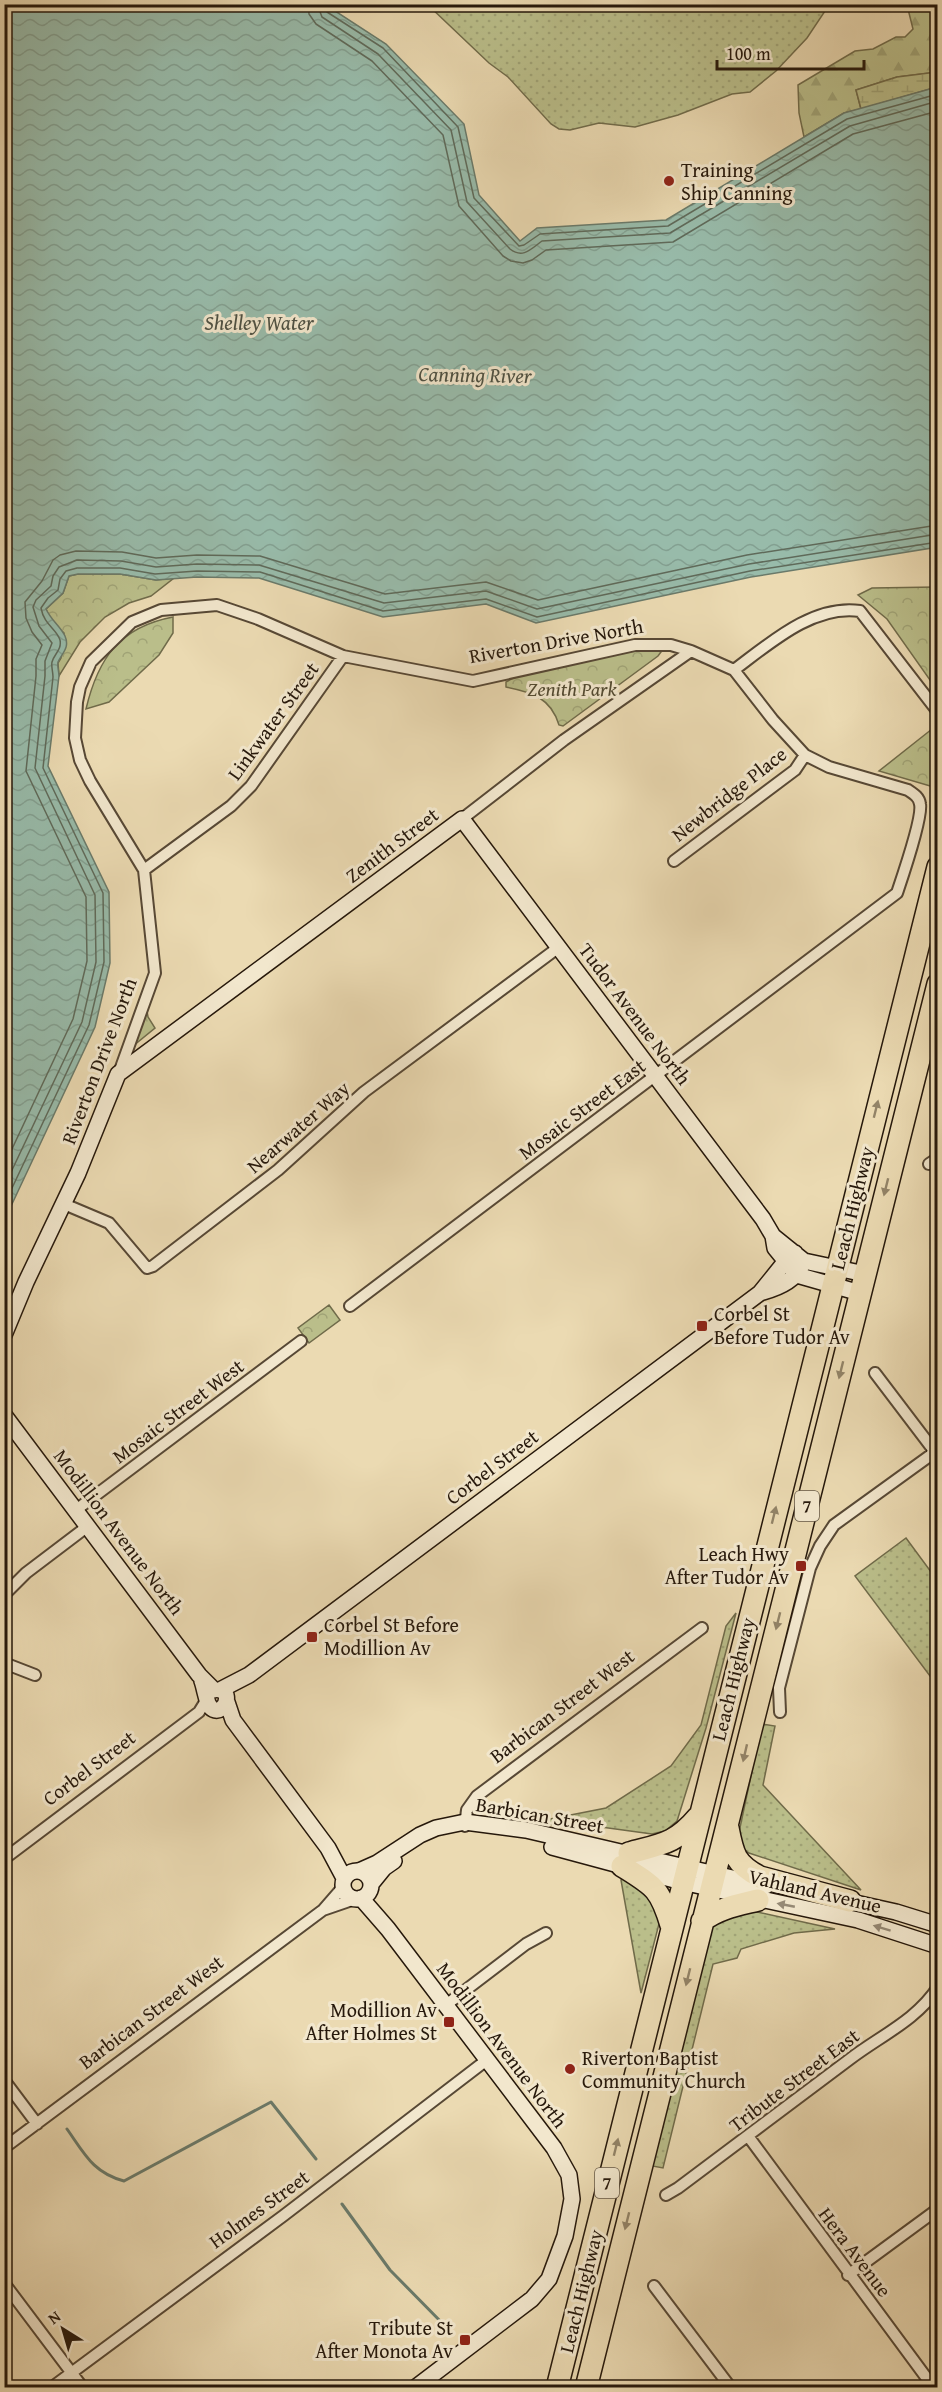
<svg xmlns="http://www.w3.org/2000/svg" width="942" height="2392" font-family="'Gentium Book Plus',serif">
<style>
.grass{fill:url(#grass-dots);stroke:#706b4a;stroke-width:1.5}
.forest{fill:url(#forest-firs);stroke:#706b4a;stroke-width:1.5}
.wetland{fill:url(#wetland-marsh);stroke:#706b4a;stroke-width:1.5}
.park{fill:url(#park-crowns);stroke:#706b4a;stroke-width:1.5}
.water{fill:url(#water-waves);stroke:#6a7a6a;stroke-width:1.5}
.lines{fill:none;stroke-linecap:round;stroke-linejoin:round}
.shore{stroke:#5f6a5a;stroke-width:1.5}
.stream{stroke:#6a7a6a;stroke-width:3}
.street-casing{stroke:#574835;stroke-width:14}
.secondary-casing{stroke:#26180b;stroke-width:18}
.highway-casing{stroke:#26180b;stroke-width:24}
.street{stroke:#f2e7cd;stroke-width:10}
.secondary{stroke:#f2e7cd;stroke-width:15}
.highway{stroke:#ebdab2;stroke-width:21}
.oneway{fill:#928367}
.oneway2{fill:#968a76}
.poi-dot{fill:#8f2418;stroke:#f2e7cd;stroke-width:2}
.labels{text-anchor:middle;stroke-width:6;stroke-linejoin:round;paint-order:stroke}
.shield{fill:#f2e7cd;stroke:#635645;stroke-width:1.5}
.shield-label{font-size:18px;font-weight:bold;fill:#26180b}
.poi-label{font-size:20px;fill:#26180b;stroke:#f2e7cd;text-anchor:start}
.street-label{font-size:20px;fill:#26180b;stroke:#f2e7cd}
.park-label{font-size:20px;font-style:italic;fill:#524a31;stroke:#f2e7cd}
.water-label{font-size:21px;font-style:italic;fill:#4e5143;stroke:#f2e7cd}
</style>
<defs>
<pattern id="grass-dots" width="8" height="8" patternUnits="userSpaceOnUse" patternTransform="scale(1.5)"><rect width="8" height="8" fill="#babe8a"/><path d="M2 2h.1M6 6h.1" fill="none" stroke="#a0a376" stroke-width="1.8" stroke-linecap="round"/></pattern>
<pattern id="forest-firs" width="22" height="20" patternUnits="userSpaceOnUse" patternTransform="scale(1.5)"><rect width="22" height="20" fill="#babe8a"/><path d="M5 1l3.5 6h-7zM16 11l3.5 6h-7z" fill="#a0a376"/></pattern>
<pattern id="wetland-marsh" width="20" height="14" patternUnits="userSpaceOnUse" patternTransform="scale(1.5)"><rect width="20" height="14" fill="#babe8a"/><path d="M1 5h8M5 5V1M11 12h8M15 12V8" fill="none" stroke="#a0a376"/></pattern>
<pattern id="park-crowns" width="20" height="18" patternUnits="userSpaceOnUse" patternTransform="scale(1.5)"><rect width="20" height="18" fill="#babe8a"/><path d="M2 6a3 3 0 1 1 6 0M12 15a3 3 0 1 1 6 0" fill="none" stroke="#a0a376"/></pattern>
<pattern id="water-waves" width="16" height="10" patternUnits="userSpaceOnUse" patternTransform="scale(1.5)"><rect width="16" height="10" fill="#98bbaa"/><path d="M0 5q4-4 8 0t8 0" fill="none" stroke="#83a091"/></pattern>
</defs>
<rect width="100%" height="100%" fill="#ebdab2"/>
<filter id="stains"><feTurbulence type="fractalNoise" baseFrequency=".00333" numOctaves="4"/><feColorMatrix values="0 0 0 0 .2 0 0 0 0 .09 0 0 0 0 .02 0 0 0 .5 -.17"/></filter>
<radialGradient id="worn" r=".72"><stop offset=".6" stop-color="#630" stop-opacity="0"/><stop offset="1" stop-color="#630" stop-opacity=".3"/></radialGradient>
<path class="grass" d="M428,5h401l-22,33 -31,33 -26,21 -18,2 -54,21 -43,12 -36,-4 -29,7 -11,-1 -8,-5 -43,-47 -19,-14z
M906,1538l31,42v91l-7,5 -75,-100z
M736,1613l-30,115 -29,93 -12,10 -13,3 -51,-7 -28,1 -38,-6 71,-14 65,-42 30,-41 25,-99z
M762,1724l13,2 -12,59 98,105 -112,-37 -8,-6 -3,-10z
M623,1875l21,10 15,28v11l-18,69 -20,-113z
M753,1911l82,18 -41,4 -53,16 -4,9 -24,6 -50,204 -16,-3 60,-241z"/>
<path class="forest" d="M907,5h30v67l-40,5 -41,13 5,19 -17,4 -40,24 -5,-24 -1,-28 57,-34 18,-2 23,-12h9l8,-8z"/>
<path class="wetland" d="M937,72v15l-76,22 -5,-19 41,-13z"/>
<path class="park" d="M78,574h42l36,6 18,-2 -23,18 -22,7 -24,14 -25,25 -21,34 -1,-13 3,-5 3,-25 -13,-12 -5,-12 17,-16 6,-17z
M937,587h1l-1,103 -50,-71 -29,-24 14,-7z
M173,617v16l-14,22 -50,47 -23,7c12,-51 34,-82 87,-92z
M633,650h24l4,2 -3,4 -95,70 -4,-1c-8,-27 -27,-33 -53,-38v-5l9,-5z
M932,729l5,2v57l-58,-17z
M145,1000l3,17 7,11 -33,27z
M329,1305l11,15 -31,23 -11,-15z"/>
<path class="water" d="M21,4l305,1 60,39 78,80 15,71 41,46 17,-13 129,-8 178,-107 93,-26 1,460 -187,30 -215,46 -50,-19 -103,13 -124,-39 -62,-1 -41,3 -36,-6h-42l-9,2 -6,17 -17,16c5,11 14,17 19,27 5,12 -3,17 -7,26 -1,4 1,10 1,14l-11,90 61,126 1,71 -15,64 -90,192 -1,-1203z"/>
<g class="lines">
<path class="shore" d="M308,4l1,10 7,10 56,37 71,74 16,71 44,50 8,5 12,2 9,-3 14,-10 127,-8 180,-108 85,-23
M317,4l5,13 56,37 73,76 16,72 43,47c13,10 21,0 32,-8l128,-8 180,-107 88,-25
M324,4l3,8 56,36 75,79 16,71 45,48 5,-1 16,-11 128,-8 179,-107 91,-25
M4,1166l69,-147 14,-58 -1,-64 -60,-126 10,-95v-17l6,-14 -10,-13 -6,-14 -1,-16 17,-21 11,-21 7,-5 16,-4 46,1 34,6 41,-3 63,1 125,38 101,-12 52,18 209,-45 191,-30
M4,1187l78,-165 14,-60 -1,-67 -60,-127 10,-92v-15l7,-18 -13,-17 -6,-19 3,-7 15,-14 2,-10 6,-9 18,-7 44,1 35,6 41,-3 62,1 125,38 102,-12 51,18 212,-45 189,-30
M4,1205l85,-180 15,-63 -1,-69 -60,-125 10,-91c0,-5 -2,-11 -1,-15 2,-8 10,-12 8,-22 -3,-11 -16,-15 -19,-32l7,-10 10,-8 2,-11 6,-8 11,-3h43l35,6 42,-3 63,1 123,39 103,-12 51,18 213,-46 188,-29"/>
<path class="stream" d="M67,2129c17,24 26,44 57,52l147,-79 45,57
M342,2204l48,66 61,62
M626,2385l2,3"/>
<defs>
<path id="street" d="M734,670c35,-26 79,-66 126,-59l78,101
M462,819l102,-79 127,-89
M674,861l121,-91 10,-15
M144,870l87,-64 20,-20 92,-130
M119,1073l36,-100 -11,-103 -54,-89 -10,-21 -5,-22 2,-36 3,-15 11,-25 41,-40 29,-12 56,-5 41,14 85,37 130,25 162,-36h36l20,6 43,19 39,50 32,35 24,12 79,23c6,4 11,7 12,14 3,13 -18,74 -23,89l-547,413
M929,1164l9,-6
M64,1204l45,19 38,45 6,-2 125,-96 86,-78 195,-145
M76,1510l225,-169
M4,1595l22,-22 62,-47
M4,1663l31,12
M780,1712l-1,-24 31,-120 10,-22 14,-21 101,-73 -60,-79
M465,1826l2,-16 10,-14 225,-168
M4,1859l195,-147 8,-13
M323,1910l32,-11
M446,2005l80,-61 20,-11
M4,2080l33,44
M748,2136l186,252
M4,2148l319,-238 20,-23
M666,2195l12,-7c58,-43 114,-86 172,-129 30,-23 67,-39 88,-72
M848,2275l90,-66
M4,2283l79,105
M654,2286l77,102
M51,2388l232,-172 205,-157"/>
<path id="secondary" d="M773,1236l31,25 61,13
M763,1292c15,-4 31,-11 38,-25
M4,1335l22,-53 52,-109 40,-99 344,-255 301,400 10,17 2,12 22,27 63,18
M4,1415l195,260 15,15
M938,1450l-3,2 3,3
M202,1681c2,5 5,22 7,24 7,12 20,1 17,-10
M220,1690l29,-15 511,-382 25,-31 10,-9
M227,1702l6,18 95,128 16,30
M552,1847l130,35 176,38 80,26
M343 1885a14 14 0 1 1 28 0a14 14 0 1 1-28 0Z
M359,1871l18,-8 43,-28 16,-7 29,-6 61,8 240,56
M371,1884l13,-16 10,-7
M361,1898l27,31 166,219 15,27 3,24 -7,37 -16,43 -17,20 -117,89
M842,1900l54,12 42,13"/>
<path id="highway" d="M728,1828c5,26 7,36 32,49l90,24
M629,1853c33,-9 46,-9 69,-36
M622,1866c32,20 38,22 49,59
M702,1921c17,-13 36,-16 56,-21
M557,2388l381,-1521
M586,2388l352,-1404"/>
</defs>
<use href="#street" class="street-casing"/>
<use href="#secondary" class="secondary-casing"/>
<use href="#highway" class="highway-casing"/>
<use href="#street" class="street"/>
<use href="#secondary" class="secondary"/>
<use href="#highway" class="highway"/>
</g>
<defs><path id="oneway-solid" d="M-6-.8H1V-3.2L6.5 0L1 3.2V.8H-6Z" transform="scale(1.5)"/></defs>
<g class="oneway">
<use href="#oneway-solid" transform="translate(876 1109) rotate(-76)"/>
<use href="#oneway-solid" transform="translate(886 1187) rotate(104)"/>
<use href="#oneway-solid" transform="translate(841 1370) rotate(104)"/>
<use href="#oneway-solid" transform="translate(774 1515) rotate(-76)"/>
<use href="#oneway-solid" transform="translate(778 1621) rotate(104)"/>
<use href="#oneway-solid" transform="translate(745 1753) rotate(103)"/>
<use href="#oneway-solid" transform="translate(688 1977) rotate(104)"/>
<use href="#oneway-solid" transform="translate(616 2147) rotate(-76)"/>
<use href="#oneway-solid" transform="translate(627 2221) rotate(104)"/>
</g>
<g class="oneway2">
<use href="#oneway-solid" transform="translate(786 1905) rotate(-169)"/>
<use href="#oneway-solid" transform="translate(882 1928) rotate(-163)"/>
</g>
<g class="poi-dot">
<circle cx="669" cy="181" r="6"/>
<rect x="696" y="1320" width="12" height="12" rx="3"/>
<rect x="795" y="1560" width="12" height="12" rx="3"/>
<rect x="306" y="1631" width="12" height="12" rx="3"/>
<rect x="443" y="2016" width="12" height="12" rx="3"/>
<circle cx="570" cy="2069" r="6"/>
<rect x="459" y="2334" width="12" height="12" rx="3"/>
</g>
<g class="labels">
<g class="shield">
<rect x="795" y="1491" width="24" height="30" rx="4.5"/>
<rect x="595" y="2168" width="24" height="30" rx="4.5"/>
</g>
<g class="shield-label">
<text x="807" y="1512">7</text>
<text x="607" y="2189">7</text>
</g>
<g class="poi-label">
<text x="681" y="177">Training<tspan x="681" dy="23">Ship Canning</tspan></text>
<text x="714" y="1321">Corbel St<tspan x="714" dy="23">Before Tudor Av</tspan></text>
<text x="789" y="1561" text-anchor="end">Leach Hwy<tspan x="789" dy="23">After Tudor Av</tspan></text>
<text x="324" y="1632">Corbel St Before<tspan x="324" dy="23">Modillion Av</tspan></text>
<text x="437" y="2017" text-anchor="end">Modillion Av<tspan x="437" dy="23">After Holmes St</tspan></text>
<text x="582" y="2065">Riverton Baptist<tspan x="582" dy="23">Community Church</tspan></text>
<text x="453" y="2335" text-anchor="end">Tribute St<tspan x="453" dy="23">After Monota Av</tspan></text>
</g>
<g class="street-label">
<text transform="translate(556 641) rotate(-10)" y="7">Riverton Drive North</text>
<text transform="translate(273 721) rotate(-54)" y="7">Linkwater Street</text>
<text transform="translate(729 794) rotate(-38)" y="7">Newbridge Place</text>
<text transform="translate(392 845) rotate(-37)" y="7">Zenith Street</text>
<text transform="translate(635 1014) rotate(53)" y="7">Tudor Avenue North</text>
<text transform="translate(99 1061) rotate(-69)" y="7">Riverton Drive North</text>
<text transform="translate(582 1109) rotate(-37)" y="7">Mosaic Street East</text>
<text transform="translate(298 1127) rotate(-41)" y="7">Nearwater Way</text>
<text transform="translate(852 1208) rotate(-76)" y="7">Leach Highway</text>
<text transform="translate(178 1411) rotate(-37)" y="7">Mosaic Street West</text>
<text transform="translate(492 1467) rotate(-37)" y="7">Corbel Street</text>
<text transform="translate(119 1532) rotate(53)" y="7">Modillion Avenue North</text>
<text transform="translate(733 1679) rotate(-76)" y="7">Leach Highway</text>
<text transform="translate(562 1706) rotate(-37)" y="7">Barbican Street West</text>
<text transform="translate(89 1768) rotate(-37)" y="7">Corbel Street</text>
<text transform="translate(540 1815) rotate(10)" y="7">Barbican Street</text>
<text transform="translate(815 1891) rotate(13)" y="7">Vahland Avenue</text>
<text transform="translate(151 2012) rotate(-37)" y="7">Barbican Street West</text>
<text transform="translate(502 2045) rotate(53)" y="7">Modillion Avenue North</text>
<text transform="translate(794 2080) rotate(-37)" y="7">Tribute Street East</text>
<text transform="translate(259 2209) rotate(-36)" y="7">Holmes Street</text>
<text transform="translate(855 2252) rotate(53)" y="7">Hera Avenue</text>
<text transform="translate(581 2291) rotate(-76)" y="7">Leach Highway</text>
</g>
<g class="park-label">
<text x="572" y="696">Zenith Park</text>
</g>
<g class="water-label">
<text x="259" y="330">Shelley Water</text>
<text transform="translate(475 375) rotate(1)" y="7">Canning River</text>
</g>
</g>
<rect width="942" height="2392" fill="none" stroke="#ebdab2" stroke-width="24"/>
<rect x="6" y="6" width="930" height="2380" fill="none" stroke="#26180b" stroke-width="3"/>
<rect x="12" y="12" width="918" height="2368" fill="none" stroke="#26180b" stroke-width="1.5"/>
<g transform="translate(63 2329) rotate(323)" stroke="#f2e7cd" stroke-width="4.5" paint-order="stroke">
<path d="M0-4.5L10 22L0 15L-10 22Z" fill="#26180b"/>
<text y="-9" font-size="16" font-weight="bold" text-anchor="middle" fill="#26180b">N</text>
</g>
<path d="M717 60v9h147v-9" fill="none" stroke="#26180b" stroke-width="3"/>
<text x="726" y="60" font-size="18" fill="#26180b" stroke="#f2e7cd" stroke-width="4.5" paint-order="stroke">100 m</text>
<rect width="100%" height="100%" filter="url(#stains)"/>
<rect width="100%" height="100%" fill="url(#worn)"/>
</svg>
